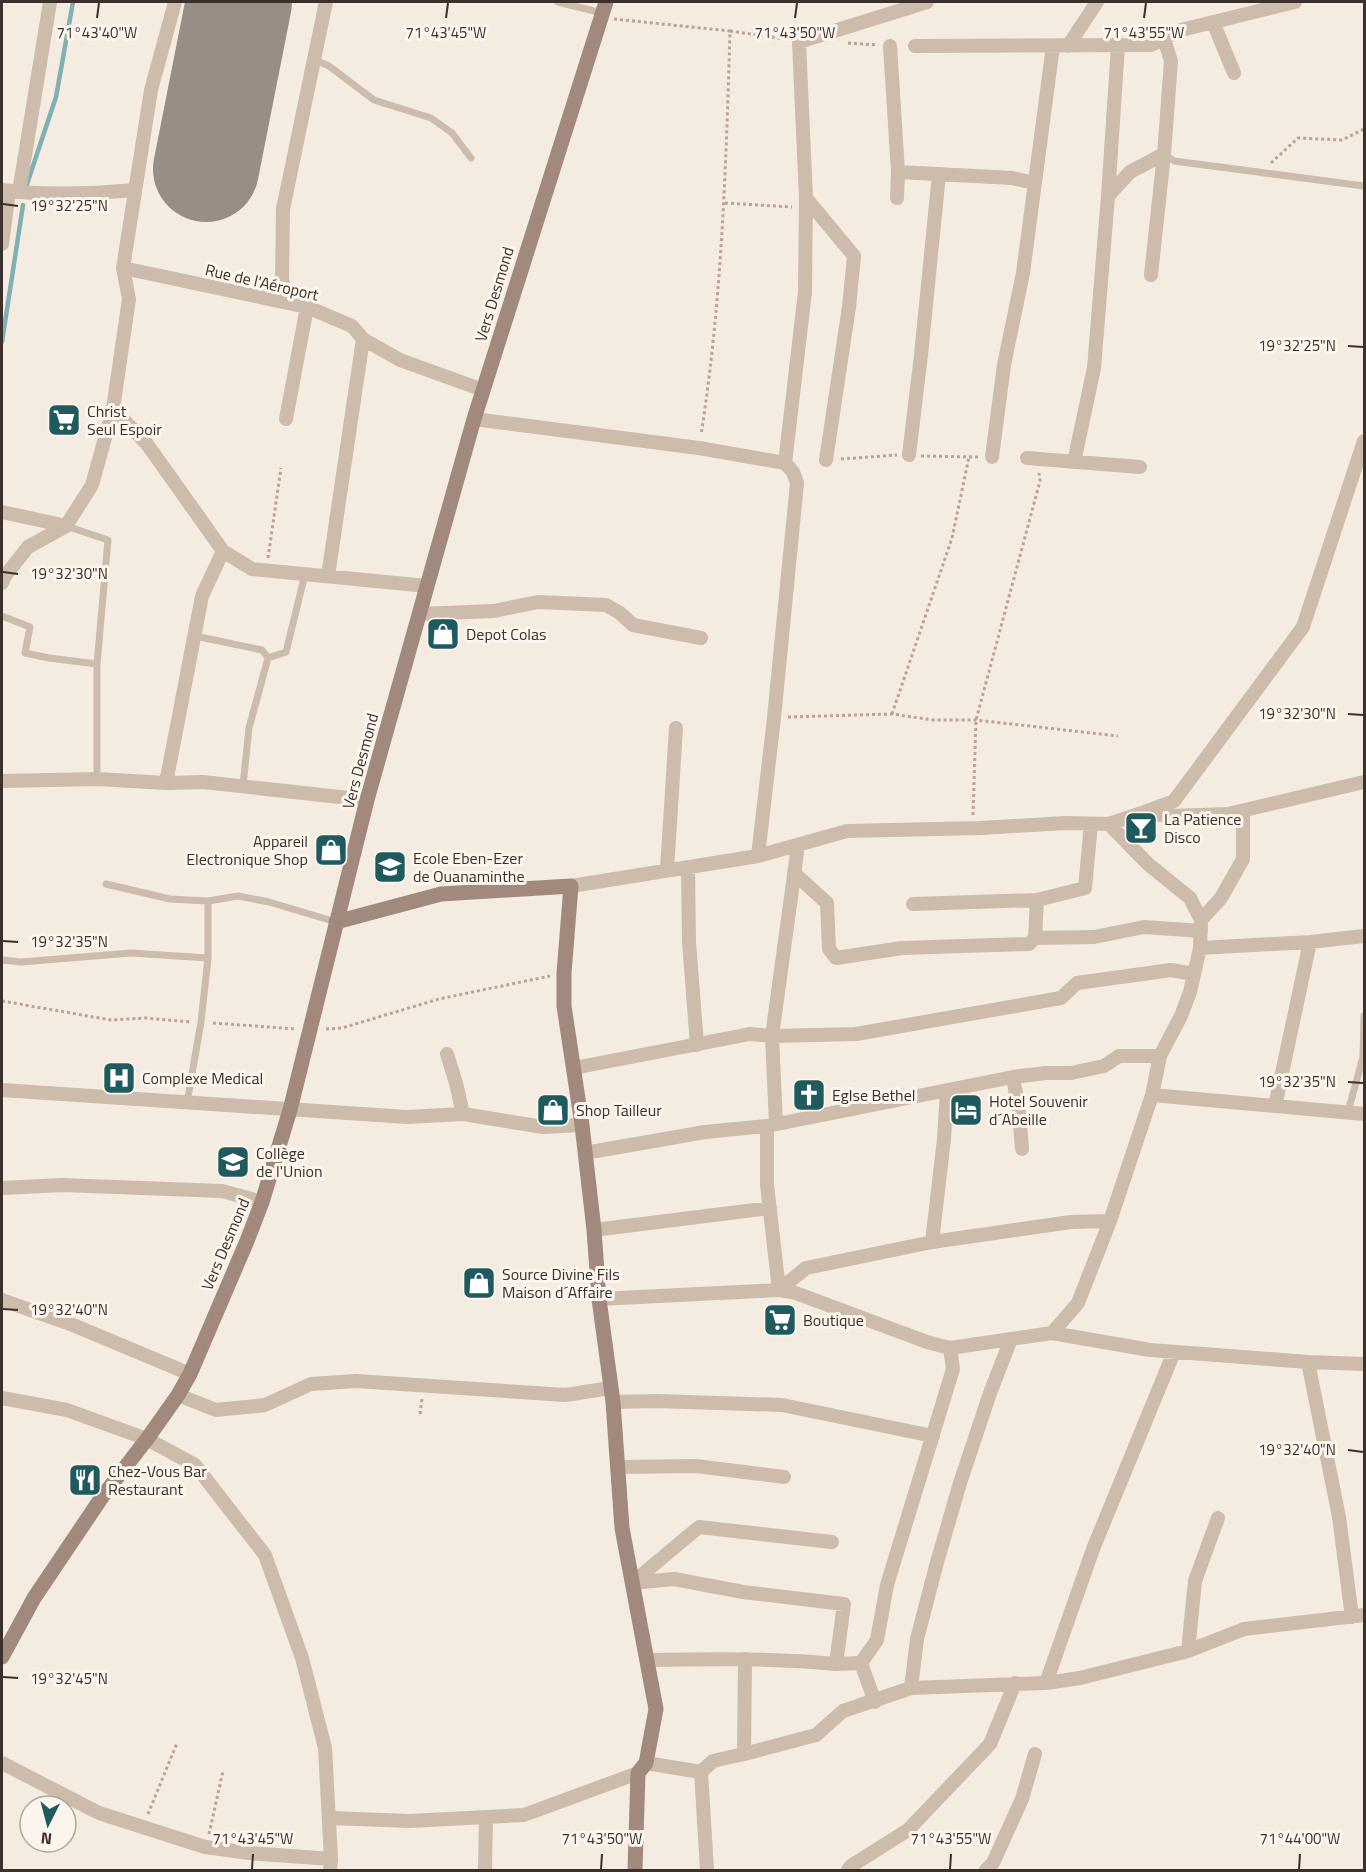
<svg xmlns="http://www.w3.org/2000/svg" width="1366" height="1872" font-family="'Titillium Web',sans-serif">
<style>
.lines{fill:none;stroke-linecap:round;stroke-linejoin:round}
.stream{stroke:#7fb0b2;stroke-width:4.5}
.runway{stroke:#988e86;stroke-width:106}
.path{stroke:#b9a596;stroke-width:3;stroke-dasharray:3 3;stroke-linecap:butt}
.lane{stroke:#cdbbac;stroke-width:7}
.street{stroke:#cdbbac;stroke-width:14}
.secondary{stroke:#a18a7d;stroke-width:15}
.ticks{fill:none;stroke:#3b302b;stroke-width:2}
.labels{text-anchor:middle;stroke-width:6;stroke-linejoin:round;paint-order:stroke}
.street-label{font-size:16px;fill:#3b302b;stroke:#fbf5ee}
.poi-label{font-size:16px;fill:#3b302b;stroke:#fbf5ee;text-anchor:start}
.ticks-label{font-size:15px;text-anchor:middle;fill:#3b302b;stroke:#fbf5ee;stroke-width:6;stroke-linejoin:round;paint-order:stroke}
</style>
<rect width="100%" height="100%" fill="#f4ebe1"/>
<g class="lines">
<path class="stream" d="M25,190l31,-93 17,-95
M2,342l21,-137"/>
<path class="runway" d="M206,169l33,-167"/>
<path class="path" d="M614,19l116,12c-4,135 -8,270 -29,404
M730,31l55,8
M848,43l30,2
M1271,163l27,-25 44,2 22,-11
M725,203l67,4
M921,456l57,1
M841,459l56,-4
M268,558l13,-90
M892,714l60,-176 17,-81
M788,717l104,-3 41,6h43l142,16
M973,815l3,-95 64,-239 -1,-8
M2,1001l109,19 35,-2 45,4
M213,1023l83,6
M326,1029l16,-1 97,-29 111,-23
M420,1414l2,-16
M148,1814l29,-71
M209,1834l14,-63"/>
<path class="lane" d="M558,2l44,11
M315,60l14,6 45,34 57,18 21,15 19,25
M1164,154l10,7 190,25
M66,526l42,14 -11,124v115
M2,616l28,11 -5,26 24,5 48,6
M195,636l67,14 6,8 -19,70 -6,58
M268,658l18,-6 19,-78
M106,884l64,15 38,2
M2,960l19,2 110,-9 77,5
M187,1103l14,-81 7,-64v-57l30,-5 31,6 67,20
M1348,1112l15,-55 1,-41"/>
<path class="street" d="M1213,22l21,51
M890,46l8,126 -1,26
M915,46l236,-1 30,-15 114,-28
M1068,46l29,-44
M898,172l114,6 22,5
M2,190c44,6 88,4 133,0
M19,192l31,-190
M1108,196l10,-150
M2,244l7,-53
M123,268l184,39 45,19 11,13 37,21 83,30
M1151,275l13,-121 7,-93 -7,-22
M287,303l-5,-24 1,-70 43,-207
M113,409l34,35 76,107 29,18 175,17
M286,419l21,-112
M474,419l225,29 86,15 8,9 4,11 -23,235 -16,138
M909,455l12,-100 18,-181
M992,457l12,-92 19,-92 30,-227
M1027,458l113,9
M826,460l23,-153 5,-51 -48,-58 -7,-156 128,-40
M1074,462l20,-94 14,-172 22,-24 34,-18
M785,463l20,-171 1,-94
M2,512l64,14
M328,576l35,-237
M2,583l3,-7 23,-29 38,-21 26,-41 21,-76 16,-110 -6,-31 28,-178 24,-88
M419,614l75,-3 44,-9 68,3 14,8 13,12 68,13
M2,781l95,-2 69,4 37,-1 164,18
M166,783l36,-187 21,-45
M1144,812l30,-11 129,-174 61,-186
M688,867l1,75 8,103
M667,870l9,-142
M794,873l33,30 2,46 7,9 66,-10 127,-4 6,-6 59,-1 50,-10 57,4
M571,886l187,-30 89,-25 134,-3 84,-5 44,1 33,-11 29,3 57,-2 136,-32
M913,904l124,-4 48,-12 6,-64
M1201,920l20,-22 22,-39v-48
M1035,938l2,-38
M1200,948l110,-6 54,-6
M574,1068l176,-34 22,2 84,-2 205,-36 16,-15 94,-13 23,4
M1013,1077l6,34 3,38
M2,1090l405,27 56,-3 -7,-31 -9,-29
M1152,1095l212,19
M1275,1106l35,-164
M463,1114l80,13 39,-2
M776,1124l-4,-88 26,-190
M767,1126v59l12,105
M585,1153l120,-21 62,-6 246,-49 33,-4h25l33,-7 15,-10h41
M2,1188l60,-3 160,6 40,11
M594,1230l176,-22
M932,1242l12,-103 3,-49
M779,1290l27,-22 126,-26 139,-20 39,-1
M599,1299l180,-9 14,2 134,50 23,6 102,-15 26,-30 32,-82 42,-126 8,-39 21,-40 9,-24 10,-44 1,-28 -11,-22 -42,-34 -39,-40
M2,1300l71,25 117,49
M1052,1333l98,17 158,12 56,2
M1308,1362l31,155 13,100
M178,1395l38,15 49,-5 46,-21 45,-3 209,14 46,-7
M2,1398l65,12 80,29 48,26 70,90 37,103 23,90 6,111
M613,1402l44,-1 125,4 151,31
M618,1467l78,-1 88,11
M632,1583l42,-4 69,13 101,12 -8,60 25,-1 14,39
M632,1583l67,-56 133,15
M1188,1651l7,-70 23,-63
M647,1660c63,-1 126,-2 189,4
M861,1663l16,-23 10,-55 66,-216 -3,-21
M1046,1683l47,-134 81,-197
M911,1688l6,-49 19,-73 24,-83 30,-90 21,-54
M744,1754l72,-19 27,-24 68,-23 135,-5 34,-5 108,-27 56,-22 120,-14
M2,1763l97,50 106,34 44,6 82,6 -1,11
M646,1763l55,9 12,-11 31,-7 1,-95
M701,1772l6,98
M330,1818l80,3 114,-6 114,-42
M485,1870l1,-52
M848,1870l3,-4 57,-36 82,-86 25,-61
M986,1870l7,-7 29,-64 13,-45"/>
<path class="secondary" d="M336,922l105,-28 130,-8 -7,87v33l18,119 12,105 5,69 14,103 9,126 34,181 -10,54 -8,10 -3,97
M2,1657l32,-59 68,-101 45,-58 31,-44 12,-21 57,-133 15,-39 28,-92 77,-310 107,-381 132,-417"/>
</g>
<path class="ticks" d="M97,18l2,-15M446,18l2,-15M795,18l2,-15M1144,18l2,-15M3,204l15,2M1348,346l15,1M3,572l15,2M1348,714l15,1M3,941l15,1M1348,1082l15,1M3,1309l15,1M1348,1450l15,2M3,1677l15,1M252,1869l1,-15M601,1869l1,-15M950,1869l1,-15M1299,1869l1,-15"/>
<defs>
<symbol id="supermarket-square" viewBox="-11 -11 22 22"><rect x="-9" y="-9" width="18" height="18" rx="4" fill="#1f5a5e" stroke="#fbf5ee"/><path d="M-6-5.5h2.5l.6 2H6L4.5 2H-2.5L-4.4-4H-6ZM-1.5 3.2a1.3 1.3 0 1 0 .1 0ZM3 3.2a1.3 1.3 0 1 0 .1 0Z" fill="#fff"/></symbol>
<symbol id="shop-square" viewBox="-11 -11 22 22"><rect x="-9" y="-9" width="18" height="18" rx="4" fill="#1f5a5e" stroke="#fbf5ee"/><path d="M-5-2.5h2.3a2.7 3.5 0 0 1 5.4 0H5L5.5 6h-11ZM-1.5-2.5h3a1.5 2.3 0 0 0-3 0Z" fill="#fff"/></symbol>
<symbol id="bar-square" viewBox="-11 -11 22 22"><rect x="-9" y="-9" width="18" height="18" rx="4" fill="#1f5a5e" stroke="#fbf5ee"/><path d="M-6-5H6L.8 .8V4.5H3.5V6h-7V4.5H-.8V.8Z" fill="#fff"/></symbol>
<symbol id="school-square" viewBox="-11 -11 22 22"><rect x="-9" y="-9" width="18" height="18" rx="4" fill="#1f5a5e" stroke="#fbf5ee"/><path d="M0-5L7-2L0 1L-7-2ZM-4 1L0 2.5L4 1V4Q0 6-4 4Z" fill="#fff"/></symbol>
<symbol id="hospital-square" viewBox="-11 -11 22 22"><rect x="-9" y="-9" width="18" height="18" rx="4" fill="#1f5a5e" stroke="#fbf5ee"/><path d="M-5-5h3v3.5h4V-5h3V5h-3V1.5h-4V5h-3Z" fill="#fff"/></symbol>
<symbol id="church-square" viewBox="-11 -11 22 22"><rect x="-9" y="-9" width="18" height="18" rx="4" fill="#1f5a5e" stroke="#fbf5ee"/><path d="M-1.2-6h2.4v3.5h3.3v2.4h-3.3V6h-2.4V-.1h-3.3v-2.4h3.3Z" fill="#fff"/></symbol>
<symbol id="hotel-square" viewBox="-11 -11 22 22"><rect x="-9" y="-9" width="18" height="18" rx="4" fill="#1f5a5e" stroke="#fbf5ee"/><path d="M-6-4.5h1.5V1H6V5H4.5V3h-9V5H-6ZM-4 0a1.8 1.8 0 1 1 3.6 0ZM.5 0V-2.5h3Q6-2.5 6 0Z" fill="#fff"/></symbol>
<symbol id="restaurant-square" viewBox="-11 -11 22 22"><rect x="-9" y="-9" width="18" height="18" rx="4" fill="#1f5a5e" stroke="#fbf5ee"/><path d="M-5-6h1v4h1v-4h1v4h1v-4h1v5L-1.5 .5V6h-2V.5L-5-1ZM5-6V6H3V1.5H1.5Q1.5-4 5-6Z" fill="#fff"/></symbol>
</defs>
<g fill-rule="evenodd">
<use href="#supermarket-square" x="45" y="401" width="38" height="38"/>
<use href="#shop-square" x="424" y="615" width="38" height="38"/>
<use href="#bar-square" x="1122" y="809" width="38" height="38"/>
<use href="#shop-square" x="312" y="831" width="38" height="38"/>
<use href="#school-square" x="371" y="848" width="38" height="38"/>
<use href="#hospital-square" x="100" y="1059" width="38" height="38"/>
<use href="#church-square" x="790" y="1076" width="38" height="38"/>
<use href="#shop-square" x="534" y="1091" width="38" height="38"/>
<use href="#hotel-square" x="947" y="1091" width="38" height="38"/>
<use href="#school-square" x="214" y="1143" width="38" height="38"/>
<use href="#shop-square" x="460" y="1264" width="38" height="38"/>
<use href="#supermarket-square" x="761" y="1301" width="38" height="38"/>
<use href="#restaurant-square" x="66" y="1461" width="38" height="38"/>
</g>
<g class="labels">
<g class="street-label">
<text transform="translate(262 282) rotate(13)" y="6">Rue de l'Aéroport</text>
<text transform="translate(494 294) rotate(-73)" y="6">Vers Desmond</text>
<text transform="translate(360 761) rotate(-75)" y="6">Vers Desmond</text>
<text transform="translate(225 1244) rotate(-67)" y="6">Vers Desmond</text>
</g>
<g class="poi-label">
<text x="87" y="417">Christ<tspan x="87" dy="18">Seul Espoir</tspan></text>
<text x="466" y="640">Depot Colas</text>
<text x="1164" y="825">La Patience<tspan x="1164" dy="18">Disco</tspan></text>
<text x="308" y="847" text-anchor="end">Appareil<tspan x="308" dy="18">Electronique Shop</tspan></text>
<text x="413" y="864">Ecole Eben-Ezer<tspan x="413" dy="18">de Ouanaminthe</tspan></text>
<text x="142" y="1084">Complexe Medical</text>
<text x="832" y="1101">Eglse Bethel</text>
<text x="989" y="1107">Hotel Souvenir<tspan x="989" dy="18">d´Abeille</tspan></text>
<text x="576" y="1116">Shop Tailleur</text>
<text x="256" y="1159">Collège<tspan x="256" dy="18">de l'Union</tspan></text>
<text x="502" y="1280">Source Divine Fils<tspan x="502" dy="18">Maison d´Affaire</tspan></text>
<text x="803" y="1326">Boutique</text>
<text x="108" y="1477">Chez-Vous Bar<tspan x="108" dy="18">Restaurant</tspan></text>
</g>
</g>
<g class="ticks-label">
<text x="97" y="38">71°43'40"W</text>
<text x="446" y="38">71°43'45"W</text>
<text x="795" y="38">71°43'50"W</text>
<text x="1144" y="38">71°43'55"W</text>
<text x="69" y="211">19°32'25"N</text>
<text x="1297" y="351">19°32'25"N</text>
<text x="69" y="579">19°32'30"N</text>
<text x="1297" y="719">19°32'30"N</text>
<text x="69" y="947">19°32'35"N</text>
<text x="1297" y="1087">19°32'35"N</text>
<text x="69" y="1315">19°32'40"N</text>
<text x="1297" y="1455">19°32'40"N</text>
<text x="69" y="1684">19°32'45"N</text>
<text x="253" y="1844">71°43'45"W</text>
<text x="602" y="1844">71°43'50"W</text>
<text x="951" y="1844">71°43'55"W</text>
<text x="1300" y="1844">71°44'00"W</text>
</g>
<rect width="1366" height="1872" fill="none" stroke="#3b302b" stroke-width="6"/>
<g transform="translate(48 1824) rotate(186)"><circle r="28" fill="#fbf5ee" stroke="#aea6a0" stroke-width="1.5"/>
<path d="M0-4.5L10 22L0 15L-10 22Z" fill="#1f5a5e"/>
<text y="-9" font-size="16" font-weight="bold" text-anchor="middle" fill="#3b302b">N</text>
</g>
</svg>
